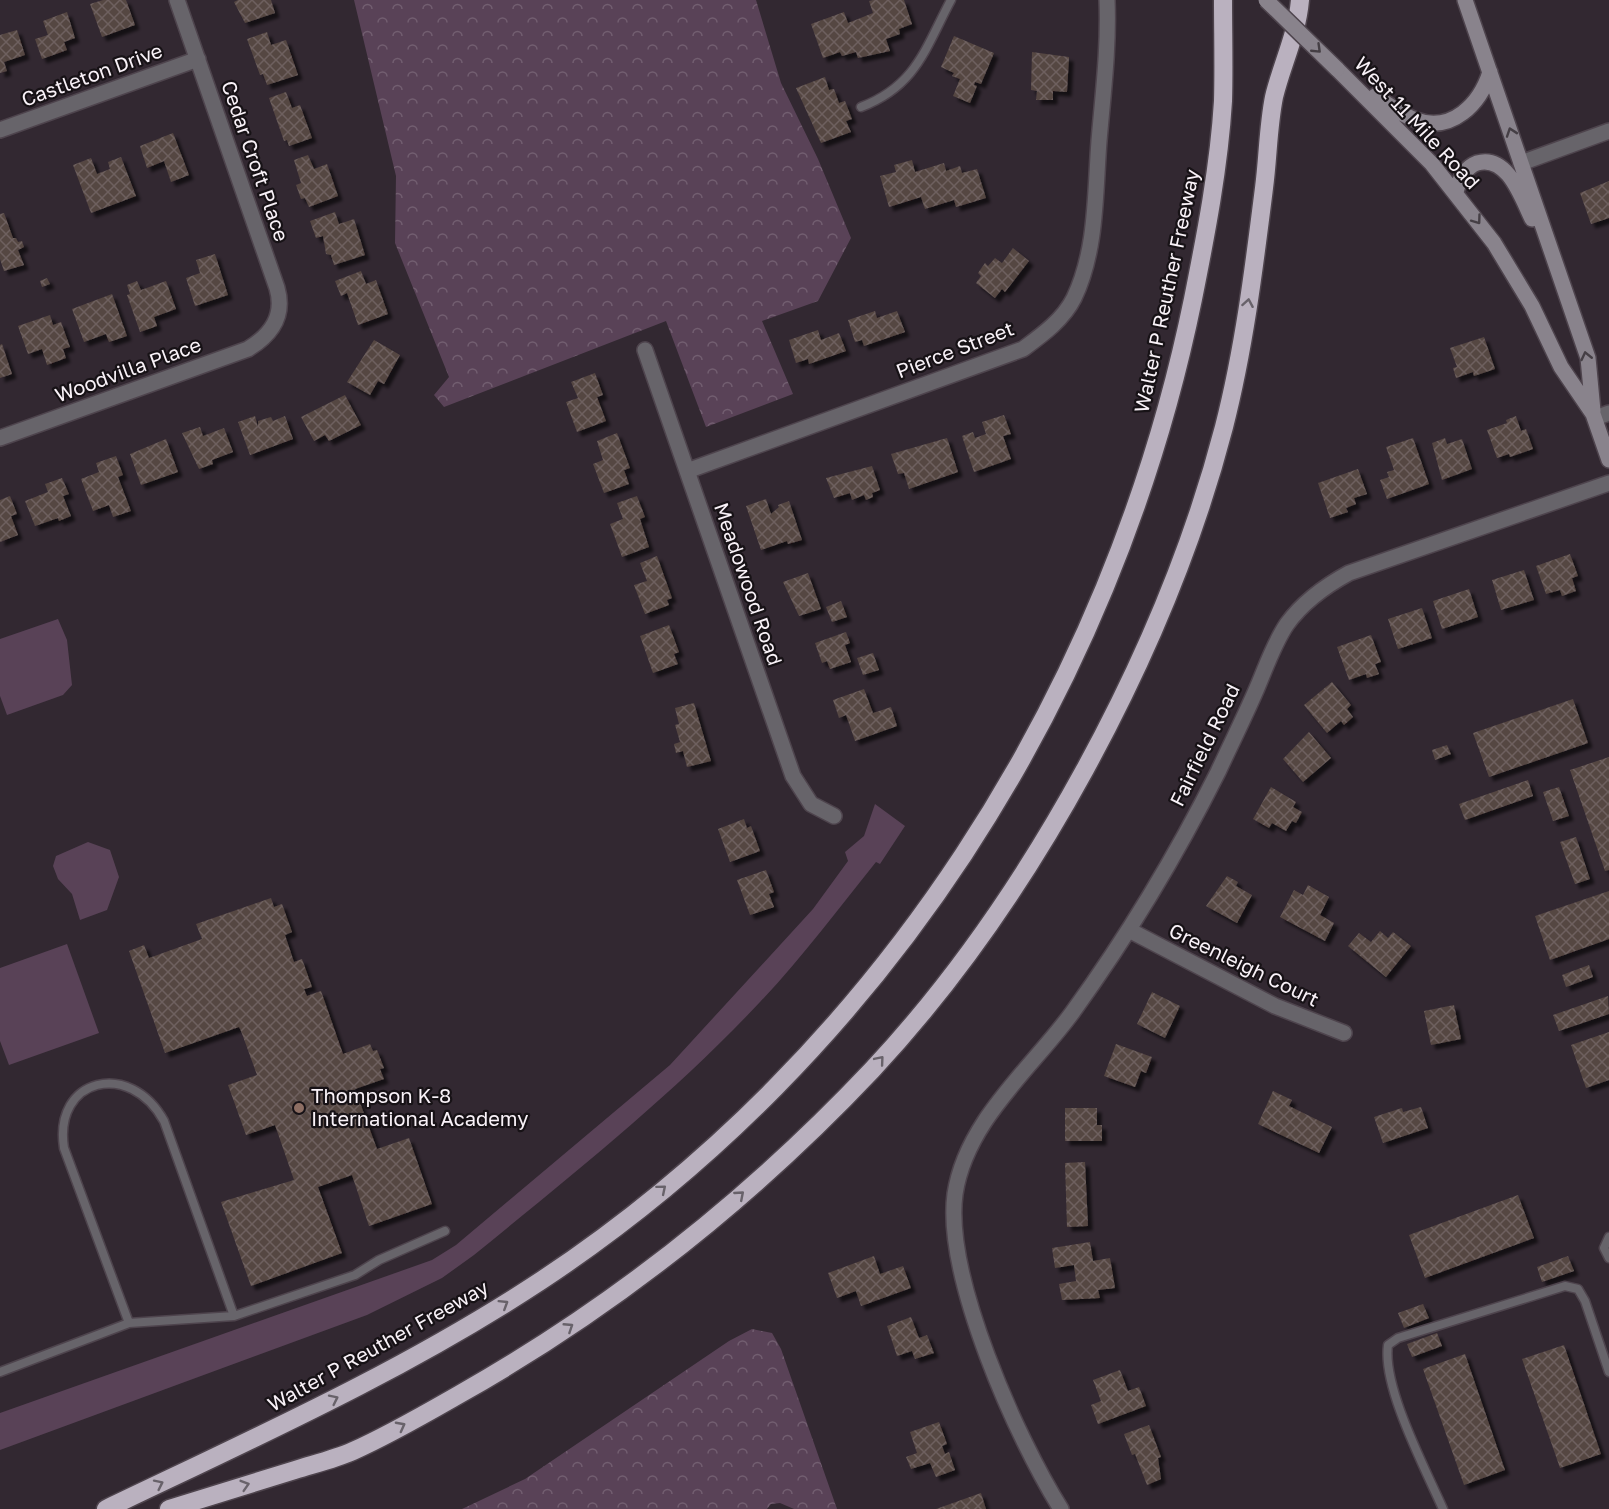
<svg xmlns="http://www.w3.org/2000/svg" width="1609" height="1509" font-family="'Golos Text',sans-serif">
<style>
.forest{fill:url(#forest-crowns)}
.green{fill:#594257}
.building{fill:url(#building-cross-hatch);filter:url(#shadow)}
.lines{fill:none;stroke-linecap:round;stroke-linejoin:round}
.service-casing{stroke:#4e444d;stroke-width:11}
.minor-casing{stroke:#4e444d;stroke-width:18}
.secondary-casing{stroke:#4e444d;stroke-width:18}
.motorway-casing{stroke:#4e444d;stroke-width:21}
.service{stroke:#67646a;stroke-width:8}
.minor{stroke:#67646a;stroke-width:15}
.secondary{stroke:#89838c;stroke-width:15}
.motorway{stroke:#bab1bf;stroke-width:18}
.secondary-bridge-casing{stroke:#4e444d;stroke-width:18;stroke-linecap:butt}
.secondary-bridge{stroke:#89838c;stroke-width:15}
.oneway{stroke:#453f45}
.oneway2{stroke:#68626a}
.education-dot{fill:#8d6e63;stroke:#171216;stroke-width:2}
.labels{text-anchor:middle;stroke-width:4.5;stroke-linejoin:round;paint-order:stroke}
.street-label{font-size:20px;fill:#f9f2f8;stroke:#171216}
.poi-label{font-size:20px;fill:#f9f2f8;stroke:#171216;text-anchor:start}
</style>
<defs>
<pattern id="forest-crowns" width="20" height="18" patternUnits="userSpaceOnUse" patternTransform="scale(1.5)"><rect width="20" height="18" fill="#594257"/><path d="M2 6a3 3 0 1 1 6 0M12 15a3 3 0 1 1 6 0" fill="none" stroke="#725e70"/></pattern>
<pattern id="building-cross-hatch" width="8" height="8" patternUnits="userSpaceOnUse" patternTransform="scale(1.5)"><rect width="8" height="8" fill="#554642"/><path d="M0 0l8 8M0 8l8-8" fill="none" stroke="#6e615e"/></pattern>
<filter id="shadow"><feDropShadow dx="4.5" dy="4.5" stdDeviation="1.5" flood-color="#0009"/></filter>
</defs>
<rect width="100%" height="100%" fill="#322831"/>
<path class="forest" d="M354,0h402l25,83 37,76 33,79 -33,63 -56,20 31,73 -87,33 -40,-106 -222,86 -10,-12 15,-18 -54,-134 1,-67z
M752,1329l20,4 9,16 56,160h-43l-14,-6 -9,1 -4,5h-305l63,-30 204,-138z"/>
<path class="green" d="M58,619l9,21 5,45 -9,10 -56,20 -7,-19v-57z
M875,804l30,22 -25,38 -4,-2c-38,47 -74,96 -116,140 -87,93 -188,173 -286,253l-32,23 -75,37 -367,135v-37l432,-153 24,-15 214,-180 143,-156 35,-48 -3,-9 19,-16z
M88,842l22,8 9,27 -12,33 -27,10 -8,-26 -14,-15 -5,-13 3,-10z
M67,944l32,89 -90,32 -9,-24v-73z"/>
<path class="building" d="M103,0h23l9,25 -33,12 -12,-33z
M238,0h33l4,13 -30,10 -11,-21z
M873,0h31l8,24 -13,5 1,5 -14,5 4,12 -32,7 -2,-6 -14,4 -2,-4 -17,6 -12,-34 33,-12 4,11 25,-10 -4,-12z
M67,12l8,26 -11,4 3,8 -25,9 -7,-20 13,-4 -5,-14z
M17,30l8,25 -21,7 3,9 -7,2v-38z
M267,32l4,13 15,-5 12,35 -31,10 -4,-11 -3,1 -13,-36z
M954,36l40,17 -13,31 -6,-2 -1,3 3,1 -7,17 -17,-7 7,-17 -8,-3 2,-3 -13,-6z
M1032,52l37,5 -2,35 -14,-1v9h-17l1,-9 -6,-1z
M825,77l4,13 5,-1 5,14 6,-2 7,18 -6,2 5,11 -30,11 -25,-55z
M286,92l6,16 8,-3 12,33 -23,8 -2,-6 -3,1 -15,-43z
M173,133l16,42 -18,7 -7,-21 -17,7 -7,-22z
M308,155l6,14 13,-5 11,32 -29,11 -4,-9 -4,1 -5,-14 5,-2 -7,-23z
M121,157l15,39 -45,17 -18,-48 18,-7 6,16 13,-5 -2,-7z
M912,160l3,12 29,-9 2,8 14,-5 2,7 15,-4 9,29 -30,9 -2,-7 -29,9 -4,-12 -32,10 -9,-31 16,-4 -2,-7z
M1609,181v37l-18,6 -11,-31z
M335,212l4,12 15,-5 11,36 -31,10 -3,-10 -5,-1 -3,-18 -7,2 -6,-17z
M4,213l9,25h3l2,4 4,-1 2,6 -6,3 6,15 -20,6 -4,-12v-45z
M1013,248l16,13 -24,31 -3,-3 -7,9 -19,-15 5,-7 -3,-3 7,-10 3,3 7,-8 7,5z
M215,254l13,41 -33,11 -9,-28 14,-5 -4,-13z
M361,271l5,13 10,-4 12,34 -30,11 -11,-32 -6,3 -6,-15z
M47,278l3,6 -8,3 -2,-6z
M137,281l4,9 25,-9 10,28 -22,8 3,9 -17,6 -13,-37 3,-1 -3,-9z
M112,294l15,42 -18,6 -3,-8 -22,8 -12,-33z
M875,311l2,7 20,-7 8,21 -41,14 -2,-6 -7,2 -7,-22z
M50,315l3,10 8,-3 9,25 -7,2 3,9 -19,7 -5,-16 -14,5 -10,-28z
M818,330l3,10 18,-7 7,18 -37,13 -1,-5 -12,4 -7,-23z
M1484,337l11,32 -21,7 -1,-4 -17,6 -3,-10 4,-1 -7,-19z
M374,340l26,15 -16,29 -6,-3 -8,14 -23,-13z
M2,344l10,30 -12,4v-33z
M595,373l8,22 -6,2 9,24 -29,11 -11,-30 12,-4 -7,-16z
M345,395l16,30 -32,16 -4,-6 -11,6 -13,-24z
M1004,415l7,19 -8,2 8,23 -37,13 -12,-36 11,-4 2,6 11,-4 -4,-12z
M255,416l3,11v-6l13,-4 2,4 12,-5 8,23 -43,16 -12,-33z
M1516,416l5,15 5,-2 7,20 -23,8 -1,-3 -12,4 -10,-28 20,-7 -1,-3z
M200,427l3,9 21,-8 9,24 -21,8 1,4 -14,5 -17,-36z
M617,433l13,35 -6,2 5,14 -25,9 -11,-29 10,-4 -6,-19z
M947,438l11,34 -49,17 -5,-16 -6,1 -7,-20z
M1413,438l16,46 -42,15 -7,-19 9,-3 -2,-5 7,-2 -8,-23z
M1445,438l2,6 15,-5 10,30 -30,11 -10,-37z
M166,439l12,33 -37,13 -11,-31z
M116,456l7,19 -5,2 13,34 -18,6 -4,-12 -16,6 -12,-32 18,-7 -3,-9z
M872,466l8,24 -8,3 1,4 -7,3 -2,-5 -12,5 -2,-7 -16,5 -8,-20z
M1358,469l9,25 -13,4 2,6 -10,4 2,4 -18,6 -12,-35z
M62,478l7,16 -6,2 8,20 -12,5 -1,-3 -23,8 -10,-25 23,-9 -3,-8z
M10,496l7,18 -6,2 7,19 -18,7v-42z
M637,496l8,21 -5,2 9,28 -27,10 -12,-33 13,-5 -6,-16z
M766,499l5,15 8,-7 -1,-2 11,-4 13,39 -14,4 -1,-3 -26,9 -15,-44z
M1570,554l8,22 -6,2 4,13 -14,5 -2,-6 -14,4 -10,-28z
M657,556l15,42 -5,2 2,5 -24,9 -11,-29 13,-4 -7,-18z
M1524,570l10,30 -33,10 -9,-30z
M808,573l13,36 -22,7 -16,-34z
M1469,589l9,28 -36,12 -9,-28z
M841,601l6,16 -15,5 -6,-15z
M1422,608l10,30 -34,11 -10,-30z
M669,625l10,27 -5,2 4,10 -25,9 -13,-37z
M846,632l4,11 -5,2 6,17 -21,7 -3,-8 -5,2 -7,-20z
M1371,635l10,27 -6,2 4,10 -12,4 -1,-4 -17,6 -12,-33z
M873,653l6,17 -16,5 -6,-17z
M1332,682l19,23 -4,4 6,8 -9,8 -3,-4 -14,12 -23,-28z
M864,689l9,24 18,-6 6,19 -42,15 -9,-26 -7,3 -6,-18z
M1573,699l15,44 -99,34 -16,-44z
M694,703l17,58 -24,6 -4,-16 -7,2 -2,-9 6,-2 -5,-17 4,-1 -4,-16z
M1309,732l22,26 -28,24 -20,-23z
M1447,745l4,9 -16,6 -3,-10z
M1609,757v113l-4,1 -35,-101z
M1528,780l5,16 -68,24 -6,-16z
M1271,787l25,15 -3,5 9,5 -6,11 -4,-2 -6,10 -14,-8 -3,5 -16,-9z
M1559,787l10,29 -16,5 -10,-29z
M744,819l3,9 4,-2 9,25 -30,11 -12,-33z
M1576,837l14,42 -15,5 -15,-42z
M766,870l8,22 -5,2 5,13 -24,8 -13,-35z
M1227,876l11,6 -2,4 16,9 -15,28 -31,-17z
M1308,885l21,12 -9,18 14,8 -9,18 -45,-24 14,-27 9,5z
M1609,891v48l-59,21 -15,-44z
M271,898l3,9 8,-3 10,28 -7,3 9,27 8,-3 10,28 -8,2 3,7 14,-5 22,63 27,-10 3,7 4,-1 7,18 -4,1 4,10 -29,10 22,60 32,-11 23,66 -63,22 -17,-51 -34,12 24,66 -91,33 -30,-84 73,-22 -19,-55 -29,10 -18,-50 29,-10 -16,-44 -2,-4 -74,26 -36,-102 15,-6 5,13 53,-19 -6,-15z
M1380,931l8,7 5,-6 18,14 -25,31 -38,-31 11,-13 12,9z
M1589,965l4,12 -27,10 -4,-12z
M1152,992l28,14 -15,32 -28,-14z
M1608,996l1,18 -50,17 -6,-16z
M1454,1005l7,34 -30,6 -7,-34z
M1609,1032v48l-23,8 -15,-43z
M1116,1044l36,13 -6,16 -5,-2 -6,16 -31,-11z
M1273,1091l19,9 -3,6 43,21 -13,26 -61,-29z
M1421,1107l7,21 -45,15 -9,-26 28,-9 1,4z
M1065,1108h32v17h5v16h-37z
M1085,1162l3,64 -21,1 -2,-64z
M1518,1195l16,43 -109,40 -16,-43z
M1090,1242l3,19 17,-3 5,30 -17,2 2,8 -38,2 -3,-16 17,-3 -2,-16 -19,3 -3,-20z
M874,1256l6,18 23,-8 8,22 -50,18 -5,-15 -19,7 -9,-25z
M1568,1256l6,15 -32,11 -5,-15z
M1423,1304l6,14 -25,10 -6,-15z
M911,1317l8,21 8,-3 7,18 -19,6 -3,-8 -15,5 -10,-30z
M1437,1333l5,13 -30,11 -5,-13z
M1564,1345l37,109 -41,14 -38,-109z
M1465,1354l40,116 -41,15 -41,-116z
M1120,1370l8,21 11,-4 7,19 -48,18 -7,-19 10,-4 -8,-21z
M939,1422l8,22 -5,2 3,8 4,-2 6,18 -19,7 -6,-14 -19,6 -5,-12 11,-4 -7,-21z
M1149,1425l12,32 -3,1 3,21 -14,6 -12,-31 -3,1 -8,-21z
M981,1493l5,16h-50z"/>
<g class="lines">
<defs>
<path id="service" d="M861,107c55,-21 64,-58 90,-107
M1609,1237l-5,11 5,10
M129,1323l-65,-175c-11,-70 66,-89 100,-27l70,195
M0,1372l129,-49 105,-7 121,-41 24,-15 66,-29
M1443,1509c-18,-41 -61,-122 -55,-164l10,-7 167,-52 13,3 7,12 24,71"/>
<path id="minor" d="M0,130l198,-71
M1521,163l88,-32
M645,350l148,426 18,28 23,12
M1595,418l14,-5
M0,438l248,-89c23,-14 37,-33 29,-61l-100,-288
M687,471l336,-122c19,-14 40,-29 51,-51 23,-48 21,-105 25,-157 4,-47 10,-94 8,-141
M1129,930l146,76 69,27
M1061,1509c-44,-70 -117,-233 -106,-315 11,-73 76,-125 117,-181 55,-76 104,-157 146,-241 13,-28 27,-56 39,-84 9,-21 17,-45 30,-64 16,-22 38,-38 62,-51l260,-90"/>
<path id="secondary" d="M1465,0l123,358 5,53
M1337,69l95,95 62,79 38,63 29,61 32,47 16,46
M1375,96c13,8 26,19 41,24 36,13 64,-16 74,-48
M1456,192c3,-12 8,-24 21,-29 31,-9 45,36 55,56"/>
<path id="motorway" d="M106,1509c148,-71 298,-138 436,-229 338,-224 570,-585 651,-981 13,-65 26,-132 30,-198 1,-34 0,-68 0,-101
M169,1509c42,-13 84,-26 126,-39 19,-6 40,-11 58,-19 36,-16 72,-37 107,-57 152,-86 292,-197 412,-324 157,-168 294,-420 352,-643 20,-78 30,-159 40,-239 4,-30 4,-61 10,-91 8,-33 23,-62 26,-97"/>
</defs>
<use href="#service" class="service-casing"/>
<use href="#minor" class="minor-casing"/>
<use href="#secondary" class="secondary-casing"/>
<use href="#motorway" class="motorway-casing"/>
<use href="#service" class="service"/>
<use href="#minor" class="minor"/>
<use href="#secondary" class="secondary"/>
<use href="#motorway" class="motorway"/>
<defs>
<path id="secondary-bridge" d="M1266,0l71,69"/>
</defs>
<use href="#secondary-bridge" class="secondary-bridge-casing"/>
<use href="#secondary-bridge" class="secondary-bridge"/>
</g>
<defs><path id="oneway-chevron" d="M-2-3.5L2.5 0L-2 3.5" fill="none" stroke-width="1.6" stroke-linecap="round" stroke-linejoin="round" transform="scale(1.5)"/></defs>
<g class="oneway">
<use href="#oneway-chevron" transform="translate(1317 49) rotate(44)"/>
<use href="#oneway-chevron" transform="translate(1511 132) rotate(-109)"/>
<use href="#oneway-chevron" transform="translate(1477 220) rotate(54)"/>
<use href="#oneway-chevron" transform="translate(1586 356) rotate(-103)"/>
</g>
<g class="oneway2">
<use href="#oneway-chevron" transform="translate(1248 303) rotate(-80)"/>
<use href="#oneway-chevron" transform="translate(880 1060) rotate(-50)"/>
<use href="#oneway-chevron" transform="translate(662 1189) rotate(-40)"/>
<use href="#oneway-chevron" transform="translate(740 1195) rotate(-41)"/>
<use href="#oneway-chevron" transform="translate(504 1304) rotate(-32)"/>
<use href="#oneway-chevron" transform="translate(569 1327) rotate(-33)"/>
<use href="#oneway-chevron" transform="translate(334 1399) rotate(-26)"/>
<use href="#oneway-chevron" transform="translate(401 1426) rotate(-28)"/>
<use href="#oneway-chevron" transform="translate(159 1484) rotate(-26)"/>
<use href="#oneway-chevron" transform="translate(245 1485) rotate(-17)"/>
</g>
<circle class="education-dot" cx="299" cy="1108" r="6"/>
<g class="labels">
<g class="street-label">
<text transform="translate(92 75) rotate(-20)" y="7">Castleton Drive</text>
<text transform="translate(1417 123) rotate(47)" y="7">West 11 Mile Road</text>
<text transform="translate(255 161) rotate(71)" y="7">Cedar Croft Place</text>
<text transform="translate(1167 291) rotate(-78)" y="7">Walter P Reuther Freeway</text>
<text transform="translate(955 350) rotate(-21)" y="7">Pierce Street</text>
<text transform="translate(128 370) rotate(-20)" y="7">Woodvilla Place</text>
<text transform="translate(748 584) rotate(71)" y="7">Meadowood Road</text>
<text transform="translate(1205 745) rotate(-64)" y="7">Fairfield Road</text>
<text transform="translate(1244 965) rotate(26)" y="7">Greenleigh Court</text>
<text transform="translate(378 1346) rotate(-29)" y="7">Walter P Reuther Freeway</text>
</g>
<g class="poi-label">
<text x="311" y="1103">Thompson K-8<tspan x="311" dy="23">International Academy</tspan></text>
</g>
</g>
</svg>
